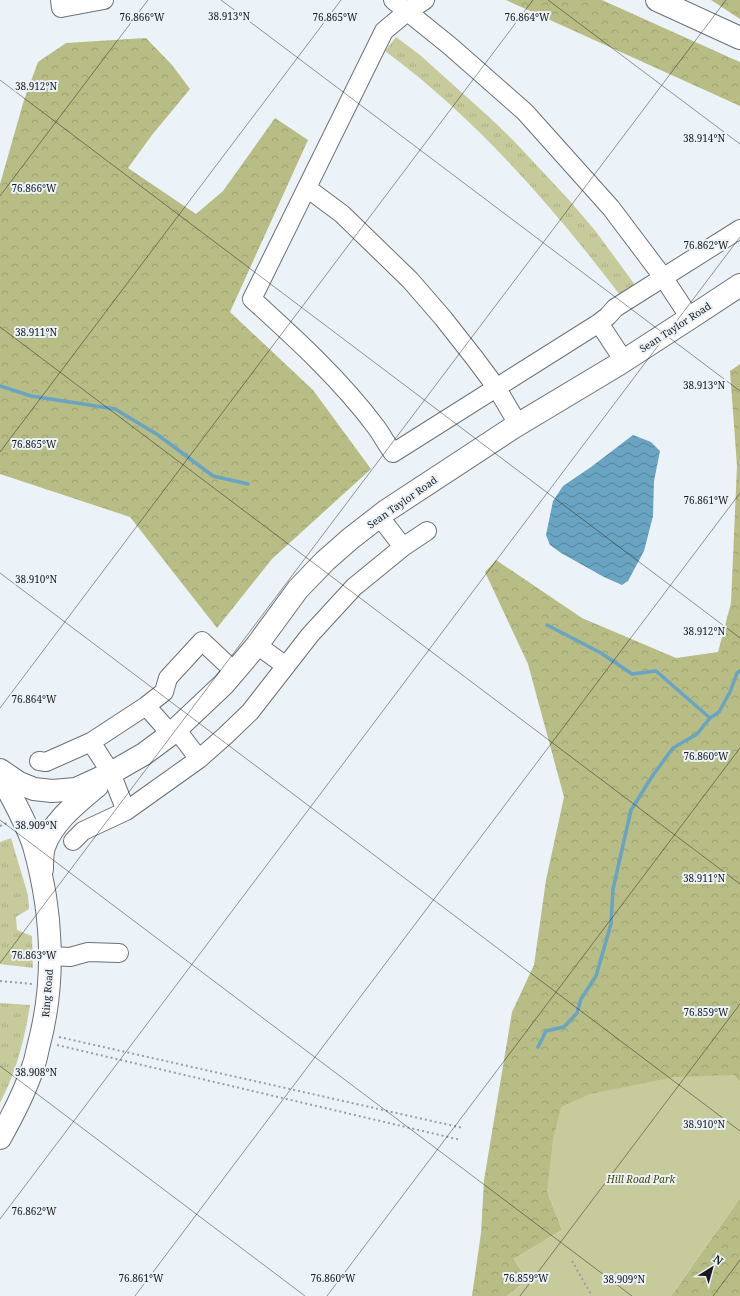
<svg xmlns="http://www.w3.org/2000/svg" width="740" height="1296" font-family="'Noto Serif',serif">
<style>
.grass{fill:url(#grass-tufts)}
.forest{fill:url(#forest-crowns)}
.green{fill:#c7cb9b}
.water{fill:url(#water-waves)}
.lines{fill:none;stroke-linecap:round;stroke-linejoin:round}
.stream{stroke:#69a4c2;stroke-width:3.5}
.minor-casing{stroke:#6b7176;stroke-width:20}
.major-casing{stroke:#6b7176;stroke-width:24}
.path{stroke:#999ea2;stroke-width:2;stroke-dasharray:2 3;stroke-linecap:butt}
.minor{stroke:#fff;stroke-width:18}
.major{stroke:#fff;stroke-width:22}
.ticks{fill:none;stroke:#191b1d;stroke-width:1;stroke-opacity:0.45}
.labels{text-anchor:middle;stroke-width:4;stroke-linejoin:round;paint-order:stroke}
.street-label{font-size:10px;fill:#191b1d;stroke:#ecf3f8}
.park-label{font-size:10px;font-style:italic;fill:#434600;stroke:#ecf3f8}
.ticks-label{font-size:10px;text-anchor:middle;fill:#191b1d;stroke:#ecf3f8;stroke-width:4;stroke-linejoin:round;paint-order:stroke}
</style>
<defs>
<pattern id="grass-tufts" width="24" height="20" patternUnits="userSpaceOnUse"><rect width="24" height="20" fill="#c7cb9b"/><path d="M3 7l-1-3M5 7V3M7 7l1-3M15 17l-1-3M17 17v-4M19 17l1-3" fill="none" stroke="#aaae85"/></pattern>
<pattern id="forest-crowns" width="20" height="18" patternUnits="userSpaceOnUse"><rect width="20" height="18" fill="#b8bd85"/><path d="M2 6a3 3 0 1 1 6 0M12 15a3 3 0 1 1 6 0" fill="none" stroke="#9ea272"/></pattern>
<pattern id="water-waves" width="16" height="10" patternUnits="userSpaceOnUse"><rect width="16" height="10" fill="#69a4c2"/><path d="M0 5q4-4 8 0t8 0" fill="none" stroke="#56859d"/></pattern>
</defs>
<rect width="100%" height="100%" fill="#ecf3f8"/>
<path class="grass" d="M396,37l24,18 68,61 25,24 57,61 27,32 41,56 -15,10c-69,-91 -146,-180 -238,-248z
M11,838l17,57 1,14 -13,8 1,13 15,6 1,32 -33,-4v-122z
M0,1003l30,2c-5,33 -14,68 -30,98z"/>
<path class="forest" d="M506,0h96l131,59 7,3v44z
M711,0h29v19z
M146,38l26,27 18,24 -38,46 -24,33 68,46 27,-23 52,-73 33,22 -78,172 83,78 58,79 -99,90 -55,69 -87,-111 -130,-43v-290l24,-84 14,-38 28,-19z
M740,364v718l-7,-7 -186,116 15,39 -48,29 13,21 -20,16h-35l9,-63 3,-53 28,-168 22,-47 12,-85 18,-83 -36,-133 -43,-92 11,-12 86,58 94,40 42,-6 13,-49 6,-137 -7,-95z
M740,1198v98h-69z"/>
<path class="green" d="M733,1075l7,7v116l-69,98h-164l20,-16 -13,-21 48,-29 -15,-39 6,-52 8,-32 29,-13 84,-17z"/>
<path class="water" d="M633,435l18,7 9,9 -6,30 -1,35 -9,35 -16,30 -6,4 -18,-8 -43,-24 -11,-8 -4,-10 7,-34 10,-15 28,-19z"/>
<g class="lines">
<path class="stream" d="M0,386l31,10 84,13 43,26 55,41 35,8
M547,625l54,28 31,21 24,-3 54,47 9,-6 11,-20 7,-19 3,-2
M538,1047l8,-16 18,-4 13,-14 4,-14 15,-23 15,-52 2,-35 18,-79 22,-35 20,-27 24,-14 13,-16"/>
<defs>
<path id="minor" d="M60,0l1,8 43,-8
M393,0l57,46 75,66 86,96 52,69 27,41
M425,0l-17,11 -24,20 -132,268c44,40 89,81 124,128 6,8 11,18 17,26l206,-130 9,-7 7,-8 125,-79
M307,188l35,26 68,66 33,38 33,42 20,27 22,37
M599,323l25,38
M379,516l24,31
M257,645l29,21
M146,706l25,28
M176,729l23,30
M91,742l20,31 15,38
M39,761l7,1 45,-20 55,-36 18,-14 4,-14 34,-37 33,31
M73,841l10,-10 43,-20 73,-52 26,-23 25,-24 60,-77 44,-48 49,-40 24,-16
M50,956l20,1 18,-5 31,1"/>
<path id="major" d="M657,0l83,38
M0,770l19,13 15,6 18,2 24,-2 35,-16 33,-19 27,-20 53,-50 33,-39 41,-56 27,-28 25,-22 36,-28 128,-84 105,-63 71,-46 50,-33
M0,775c12,23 26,46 34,71 18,64 22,133 5,198 -2,7 -3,16 -6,23 -8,25 -20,48 -33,71
M42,869c0,-7 0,-16 2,-22 9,-26 33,-44 53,-61"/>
</defs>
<use href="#minor" class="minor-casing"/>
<use href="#major" class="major-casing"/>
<path class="path" d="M0,826l7,-3
M0,981l32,3
M59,1037l404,91
M57,1045l404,95
M572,1261l20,35"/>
<use href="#minor" class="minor"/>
<use href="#major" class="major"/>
</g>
<path class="ticks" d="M221,0l519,391M548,0l192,144M0,80l740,558M0,196l148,-196M0,327l740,557M0,452l341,-452M0,573l740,558M0,708l533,-708M0,820l632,476M0,963l726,-963M0,1066l305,230M0,1219l740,-982M135,1296l605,-803M327,1296l413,-548M520,1296l220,-292M713,1296l27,-36"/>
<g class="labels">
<g class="street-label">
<text transform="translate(675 327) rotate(-33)" y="4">Sean Taylor Road</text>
<text transform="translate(402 502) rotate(-35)" y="4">Sean Taylor Road</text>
<text transform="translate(47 993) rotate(-85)" y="4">Ring Road</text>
</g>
<g class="park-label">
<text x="641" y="1183">Hill Road Park</text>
</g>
</g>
<g class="ticks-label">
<text x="229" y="20">38.913°N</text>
<text x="142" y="21">76.866°W</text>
<text x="335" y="21">76.865°W</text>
<text x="527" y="21">76.864°W</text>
<text x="36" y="90">38.912°N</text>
<text x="704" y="142">38.914°N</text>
<text x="34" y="192">76.866°W</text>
<text x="706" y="249">76.862°W</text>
<text x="36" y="336">38.911°N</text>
<text x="704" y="389">38.913°N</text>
<text x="34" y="448">76.865°W</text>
<text x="706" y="504">76.861°W</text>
<text x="36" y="583">38.910°N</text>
<text x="704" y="635">38.912°N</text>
<text x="34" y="703">76.864°W</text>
<text x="706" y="760">76.860°W</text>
<text x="36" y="829">38.909°N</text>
<text x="704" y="882">38.911°N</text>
<text x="34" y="959">76.863°W</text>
<text x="706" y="1016">76.859°W</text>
<text x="36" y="1076">38.908°N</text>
<text x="704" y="1128">38.910°N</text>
<text x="34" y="1215">76.862°W</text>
<text x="141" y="1282">76.861°W</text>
<text x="333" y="1282">76.860°W</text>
<text x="526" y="1282">76.859°W</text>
<text x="624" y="1283">38.909°N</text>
</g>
<g transform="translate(712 1268) rotate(37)" stroke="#ecf3f8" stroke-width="3" paint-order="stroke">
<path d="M0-3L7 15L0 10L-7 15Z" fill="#191b1d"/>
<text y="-6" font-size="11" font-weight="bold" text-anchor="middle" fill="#191b1d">N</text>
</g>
</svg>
